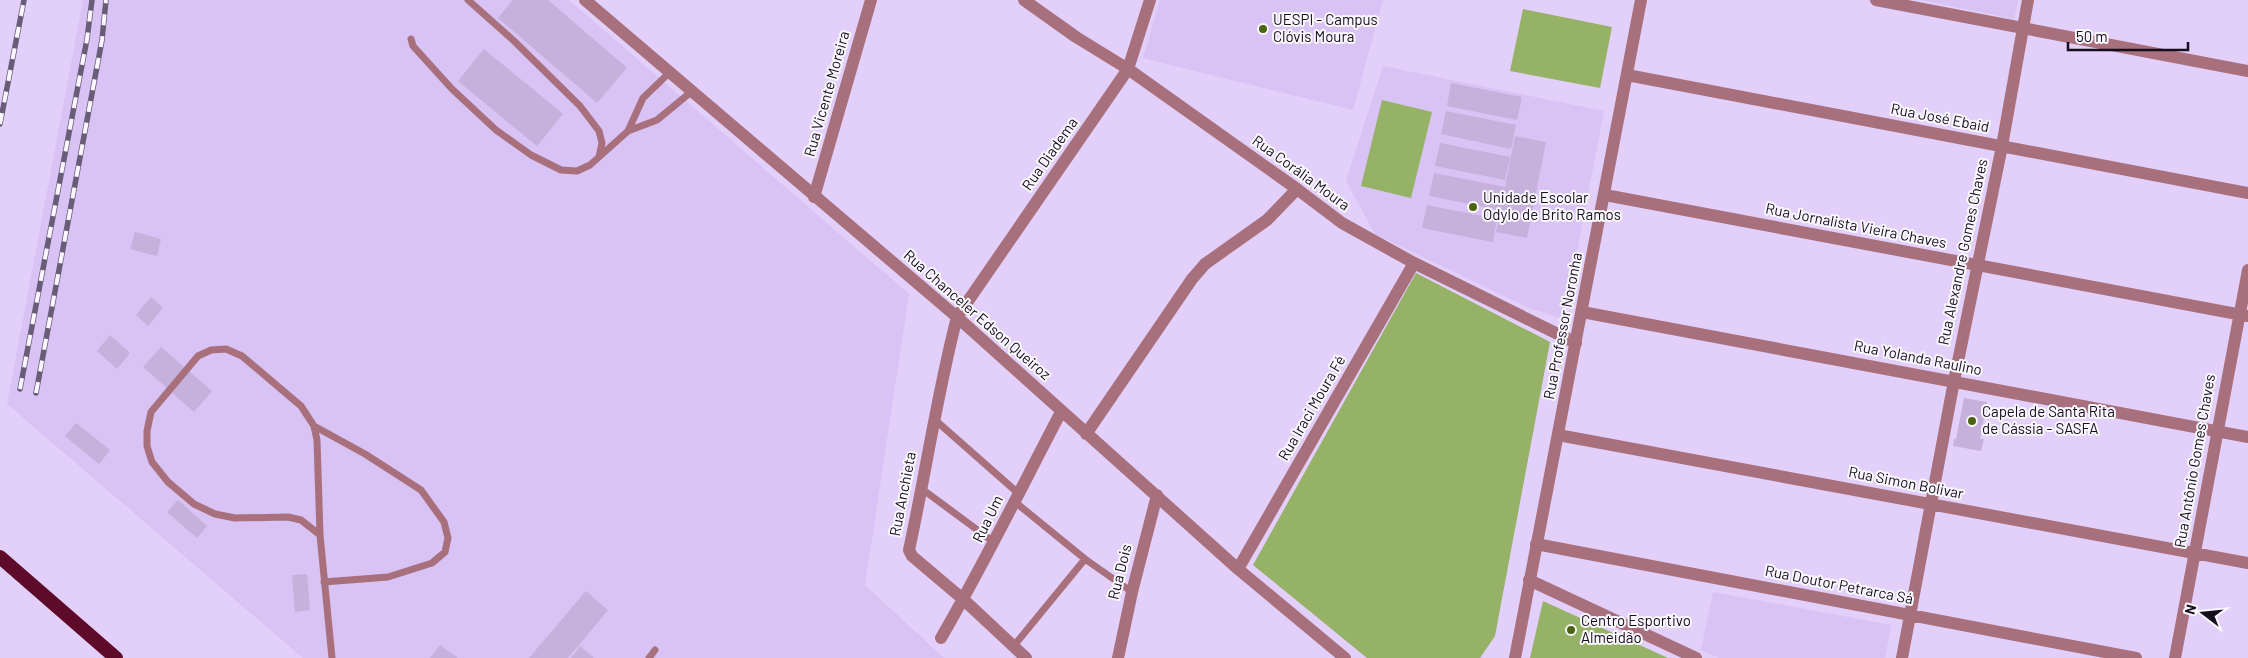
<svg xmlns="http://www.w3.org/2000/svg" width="2248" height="658" font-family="Barlow,sans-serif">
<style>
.built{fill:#d9c2f4}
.green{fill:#96b266}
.building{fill:#c5b1dc}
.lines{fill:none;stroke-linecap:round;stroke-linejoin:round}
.service{stroke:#a8707c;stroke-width:7}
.minor{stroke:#a8707c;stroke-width:12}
.tertiary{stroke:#a8707c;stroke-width:12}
.trunk{stroke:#5e0a29;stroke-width:14}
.rail-casing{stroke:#685c77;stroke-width:5.5}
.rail{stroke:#faf8fd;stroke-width:4;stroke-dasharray:11;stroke-linecap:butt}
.poi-dot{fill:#4b6413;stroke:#faf8fd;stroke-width:2}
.labels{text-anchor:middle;stroke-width:4;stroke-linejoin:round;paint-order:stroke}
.poi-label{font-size:15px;fill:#150e1d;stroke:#faf8fd;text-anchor:start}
.street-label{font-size:15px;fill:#150e1d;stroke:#faf8fd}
</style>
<rect width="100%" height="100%" fill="#e2cffa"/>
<path class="built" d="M83,0h486l340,294 -44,291 79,73h-641l-296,-254z
M1160,0h223l-30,110 -210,-52z
M1921,0h97l-4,19z
M1383,66l221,45 -40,208 -35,-11 -154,-74 -29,-53z
M1713,592l178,33 -6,33h-166l-18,-8z"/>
<path class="green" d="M1523,9l89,18 -12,61 -90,-17z
M1382,100l50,12 -21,86 -50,-12z
M1416,273l134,69 -55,294 -15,22h-113l-114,-93z
M1543,601l125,57h-138z"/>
<path class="building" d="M513,0h35l79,68 -30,35 -99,-85z
M484,49l79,65 -26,32 -79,-65z
M1451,83l71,14 -5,23 -70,-14z
M1446,111l70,14 -5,24 -70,-15z
M1515,136l31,6 -19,96 -31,-6 7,-33 -3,11 -71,-14 5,-23 71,14z
M1440,143l70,14 -5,23 -70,-14z
M1427,205l70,14 -4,23 -71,-14z
M135,232l26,7 -4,17 -27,-7z
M151,297l12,11 -15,18 -12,-11z
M110,335l20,18 -13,16 -20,-18z
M161,347l51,44 -18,21 -51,-45z
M1964,398l23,4 -7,37h4l-3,12 -28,-5 1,-7h2z
M76,423l34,27 -11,14 -34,-28z
M178,500l29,26 -10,12 -30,-26z
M307,574l3,36 -15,2 -3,-37z
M586,591l22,19 -40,48h-39z
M440,645l18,13h-28z
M580,646l14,12h-23z"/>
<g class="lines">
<path class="service" d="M411,39l2,7 39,43 44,41 35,25 30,15 16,1 13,-6 9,-8 3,-14 -3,-12 -19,-25 -67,-66 -45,-40
M628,131l15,-33 26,-25
M599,157l29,-26 29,-11 34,-28
M934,419l84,74
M314,426l51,28 56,36 23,32 4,16 -3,14 -13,11 -44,14 -64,5
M922,489l73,54
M1015,502l70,57 47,33
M320,535l-19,-15 -13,-3 -53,1 -20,-4 -21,-10 -26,-22 -16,-20 -5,-16v-15l4,-19 47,-56 13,-6 15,-1 16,7 59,50 13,20 3,14 3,95 12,123
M1013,647l72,-88
M649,658l6,-8"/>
<path class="minor" d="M585,0l372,317 281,252 107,89
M1024,0l52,37 52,32 169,120 45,34 72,40 162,80
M1876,0l372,71
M1627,75l621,118
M1605,195l643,121
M814,197l57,-197
M1582,312l666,125
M1086,434l106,-155 13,-15 62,-44 30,-31
M1558,435l690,128
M1536,544l600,114
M1238,569l176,-306
M1529,580l167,78
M941,638c43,-74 80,-150 120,-226
M1026,658l-62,-58 -52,-44 -3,-6c17,-78 28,-156 48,-233l171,-248 22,-69
M1118,658l14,-66 25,-97
M1902,658l52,-277 48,-235 26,-146
M2175,658l73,-388"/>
<path class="tertiary" d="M1515,658l126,-658"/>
<path class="trunk" d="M0,557l116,101"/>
<defs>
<path id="rail" d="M0,124l24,-124
M20,389l67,-350 5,-39
M36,393l66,-353 4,-40"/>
</defs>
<use href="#rail" class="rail-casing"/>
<use href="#rail" class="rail"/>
</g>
<g class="poi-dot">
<circle cx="1263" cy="29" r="5"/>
<circle cx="1473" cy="207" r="5"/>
<circle cx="1972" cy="421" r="5"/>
<circle cx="1571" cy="630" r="5"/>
</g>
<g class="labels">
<g class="poi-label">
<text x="1273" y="25">UESPI - Campus<tspan x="1273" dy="17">Clóvis Moura</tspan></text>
<text x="1483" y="203">Unidade Escolar<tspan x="1483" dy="17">Odylo de Brito Ramos</tspan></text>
<text x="1982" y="417">Capela de Santa Rita<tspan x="1982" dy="17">de Cássia - SASFA</tspan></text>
<text x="1581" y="626">Centro Esportivo<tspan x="1581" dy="17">Almeidão</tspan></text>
</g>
<g class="street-label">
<text transform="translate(827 94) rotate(-74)" y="5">Rua Vicente Moreira</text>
<text transform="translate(1940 118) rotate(11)" y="5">Rua José Ebaid</text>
<text transform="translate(1050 154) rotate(-55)" y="5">Rua Diadema</text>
<text transform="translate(1301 173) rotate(36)" y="5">Rua Corália Moura</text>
<text transform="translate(1856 226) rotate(11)" y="5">Rua Jornalista Vieira Chaves</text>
<text transform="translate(1963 252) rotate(-78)" y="5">Rua Alexandre Gomes Chaves</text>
<text transform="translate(977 315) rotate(41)" y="5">Rua Chanceler Edson Queiroz</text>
<text transform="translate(1563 326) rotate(-79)" y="5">Rua Professor Noronha</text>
<text transform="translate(1918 358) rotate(11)" y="5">Rua Yolanda Raulino</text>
<text transform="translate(1312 408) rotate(-60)" y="5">Rua Iraci Moura Fé</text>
<text transform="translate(2195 461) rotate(-80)" y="5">Rua Antônio Gomes Chaves</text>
<text transform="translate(1906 483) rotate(11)" y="5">Rua Simon Bolivar</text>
<text transform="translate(903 494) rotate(-79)" y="5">Rua Anchieta</text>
<text transform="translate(988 519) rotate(-64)" y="5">Rua Um</text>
<text transform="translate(1120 572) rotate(-76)" y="5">Rua Dois</text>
<text transform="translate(1839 585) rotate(11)" y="5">Rua Doutor Petrarca Sá</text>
</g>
</g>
<g transform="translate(2203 613) rotate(286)" stroke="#faf8fd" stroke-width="4" paint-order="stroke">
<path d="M0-4L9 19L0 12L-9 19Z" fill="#150e1d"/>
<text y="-8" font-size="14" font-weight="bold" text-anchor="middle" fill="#150e1d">N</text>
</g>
<path d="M2068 42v8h120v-8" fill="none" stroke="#150e1d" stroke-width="2.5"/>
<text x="2076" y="42" font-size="15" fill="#150e1d" stroke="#faf8fd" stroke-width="4" paint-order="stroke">50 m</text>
</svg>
